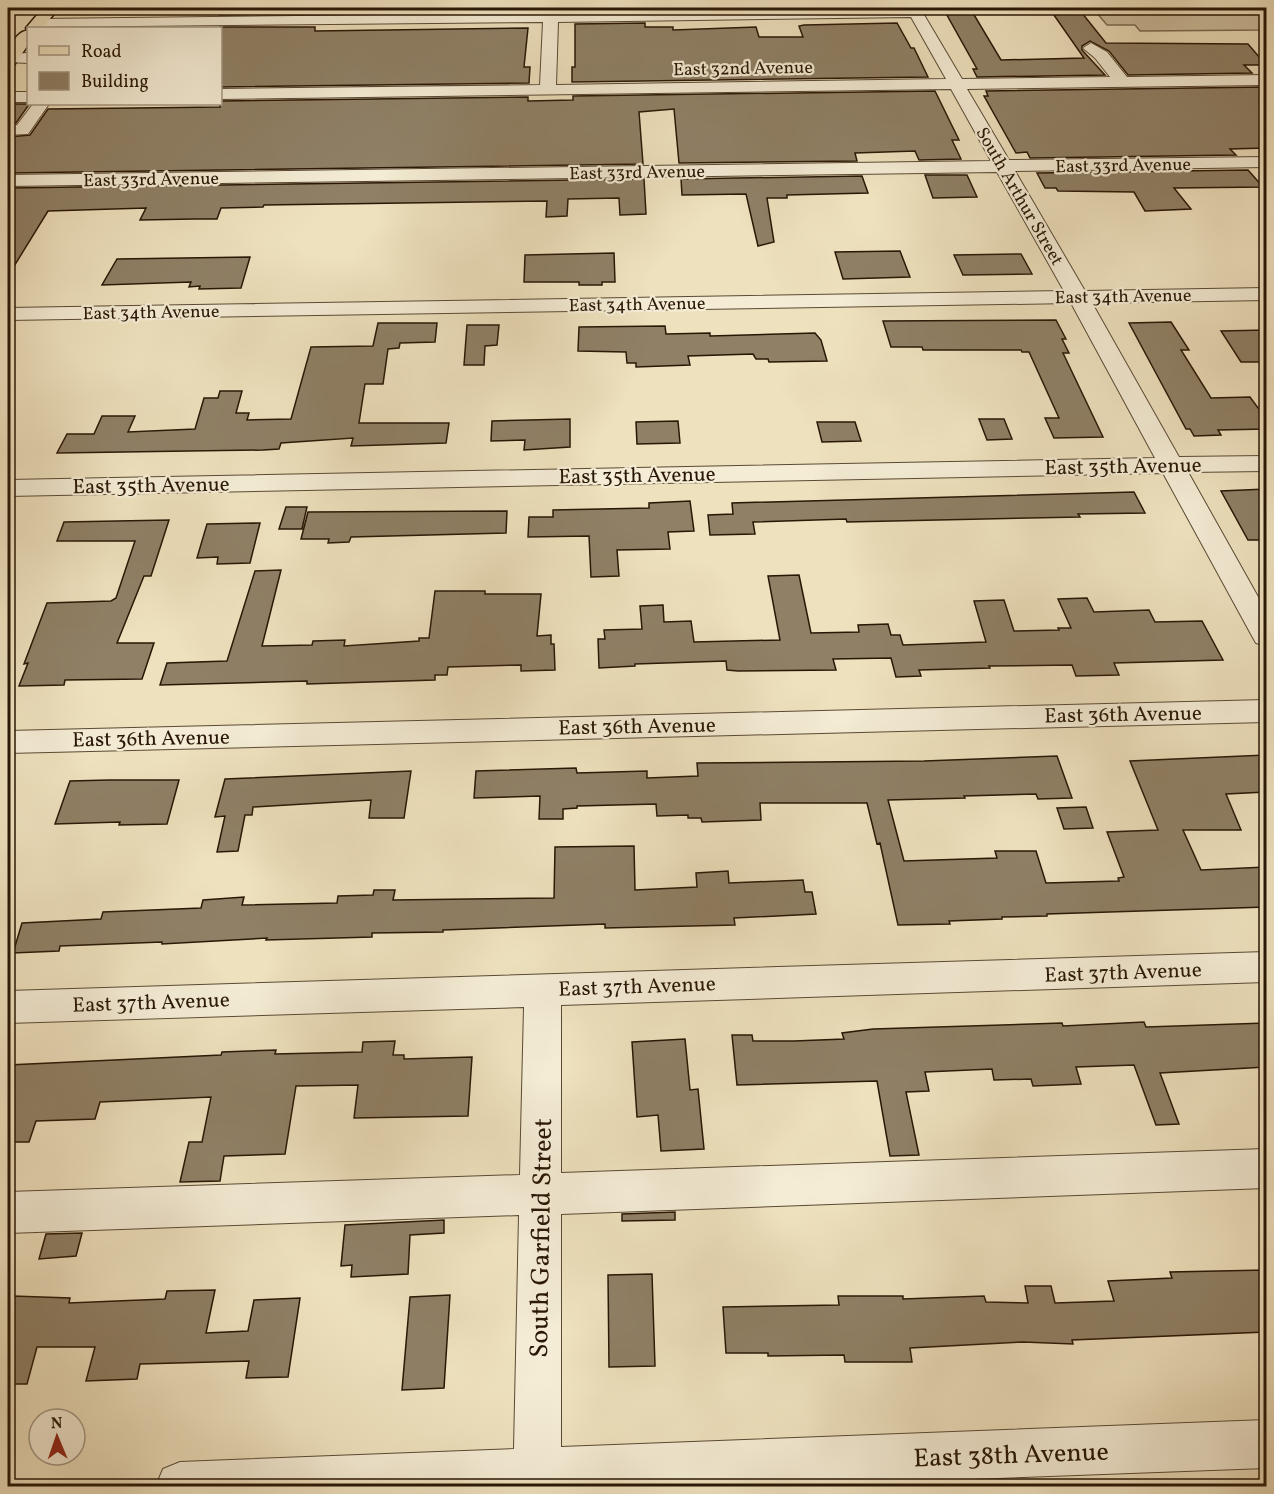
<svg xmlns="http://www.w3.org/2000/svg" width="1274" height="1494" font-family="Vollkorn,serif">
<style>
.green{fill:#cdbf9f;stroke:#7b6b52;stroke-width:1.5}
.building{fill:#8f8066;stroke:#291706;stroke-width:1.5}
.lines{fill:none;stroke-linecap:round;stroke-linejoin:round}
.minor-casing{stroke:#5a4a34;stroke-width:2}
.major-casing{stroke:#291706;stroke-width:3}
.minor{fill:#f4ecd5;fill-rule:evenodd}
.major{fill:#eee1be;fill-rule:evenodd}
.labels{text-anchor:middle;stroke-width:4.5;stroke-linejoin:round;paint-order:stroke}
.far-street-label{font-size:18px;fill:#291706;stroke:#f4ecd5}
.street-label{font-size:21px;fill:#291706;stroke:#f4ecd5}
.near-street-label{font-size:26px;fill:#291706;stroke:#f4ecd5}
</style>
<rect width="100%" height="100%" fill="#eee1be"/>
<filter id="stains"><feTurbulence type="fractalNoise" baseFrequency=".00333" numOctaves="4"/><feColorMatrix values="0 0 0 0 .2 0 0 0 0 .09 0 0 0 0 .02 0 0 0 .5 -.17"/></filter>
<radialGradient id="worn" r=".72"><stop offset=".6" stop-color="#630" stop-opacity="0"/><stop offset="1" stop-color="#630" stop-opacity=".3"/></radialGradient>
<path class="green" d="M1266,10v20l-126,1 -5,-6h-28l-11,-13z"/>
<path class="building" d="M220,8h95v5l-95,2z
M943,8h27l31,52 83,-2 -35,-50h29l28,35 142,1 18,21h-22l8,8 -124,2 -19,-24 -19,-10 -8,5v4l23,25 -128,2 -4,-8h4z
M645,23v4h28v3l83,-3 3,10h44l-4,-11 5,-1 93,-2 14,25h3l14,29 -356,5v-15h3v-43z
M220,27h95v4l213,-3 -4,39h6l-1,16 -309,4z
M1265,87l1,61 -36,1 6,6 -206,3 -3,-6 -11,1 -32,-57h4l-2,-5z
M935,91l24,49h-7l9,19 -42,1 -4,-9 -60,2 2,8 -178,2 -5,-54 -35,3 4,52 -635,9v-36l22,-2 18,-26 172,-2v-6l308,-4v4l45,-1v-4z
M8,104h20v2l-12,17h-8z
M1248,170l15,17 -89,1 17,21 -46,2 -11,-19 -76,-1 -2,-3h-11l-8,-15z
M925,175h42l10,22 -44,1z
M862,176l6,17 -81,2v3h-20l7,44 -16,4 -12,-52 -64,1 -1,-16z
M644,179l2,35 -26,1 -1,-17 -51,1 -1,17 -21,1 1,-16 -283,4 -1,2 -42,1 -4,11h-23l-54,1 6,-12 -98,3 -40,65v-88z
M900,251l10,26 -67,2 -8,-27z
M614,253l1,29h-13v3h-23v-3h-55l1,-27z
M1021,254l11,20 -69,1 -9,-20z
M250,257l-9,31 -42,1 1,-3 -11,1 2,-5 -89,3 15,-26z
M1056,320l10,19h-4l7,14h-6l40,84 -49,1 -9,-20h14l-30,-66h-7l-1,-2h-98l-1,-3h-31l-8,-26z
M1171,322l18,28h-8l30,48 39,-1 8,11h8v21l-48,1 3,5 -27,1 -4,-7h-4l-57,-106z
M378,323h59l-2,19 -35,1 -1,5 -11,1 -5,35h-18l-6,39h90l-3,20 -95,3 2,-8 -72,5 -2,6 -16,1 -206,3 10,-19h27l8,-18h33l-7,16 67,-3 9,-31h14l2,-7h22l-6,22h13l-2,7 44,-1 20,-72 62,-1z
M467,325h32l-2,20 -12,1 -1,19h-20z
M665,326l1,8 44,-1v3l105,-3 6,7 6,21 -58,1 -1,-3h-12l-3,-5 -65,2 2,9 -54,2v-4h-9l-1,-11 -48,-1 1,-24z
M1266,330v32h-25l-20,-31z
M570,419v28l-46,3 1,-10 -34,1 1,-20z
M979,419h25l8,20 -25,1z
M678,421l2,22 -43,1 -1,-22z
M817,422h38l6,19 -39,1z
M1266,489v51h-18l-27,-49z
M1134,492l11,21 -67,1 2,3 -233,5 -1,-3 -93,3 2,12 -45,1 -2,-20 25,-1 -1,-11z
M690,501l4,30 -26,1 2,17 -53,1 2,26 -28,1 -2,-41 -61,1 1,-20h24v-7l96,-2v-5z
M286,507h21l-5,22h-23z
M507,511l-1,22 -155,4 -2,5 -21,1 1,-4h-28l7,-27z
M169,520l-18,56h-7l-27,67h37l-12,36 -77,1 -1,5 -45,1 9,-23 -4,1 23,-61 64,-2 5,-3 19,-57h-78l7,-19z
M260,523l-10,40 -33,1 1,-7 -21,1 10,-34z
M281,570l-19,76 50,-1 1,-4 32,-1 -1,6 75,-5v-3h10l6,-47h50v3h56l-4,42 14,-1v9h3l1,26 -34,1v-6l-73,2 -1,8h-12v5l-128,4v-3l-147,4 7,-22 60,-2 28,-90z
M799,575l12,58 48,-1 -1,-7 30,-1 3,11h9l3,10 83,-3 -12,-41 30,-1 10,31 45,-1 -1,-2h13l-13,-29 29,-1 7,14 55,-2 6,12 47,-1 21,39 -109,3 5,12 -43,1 -4,-11 -83,1 1,2 -71,2 2,6 -25,1 -5,-19 -58,1 3,11 -98,1 -11,-1 -1,-9 -91,3v2l-36,2 -1,-29h7l-1,-9 38,-1 -2,-23 23,-1 1,17 27,-1 3,21 86,-2 -12,-64z
M1266,755v37l-40,2 15,36h-58l18,40 65,-3v40l-219,7v2l-45,1v2l-53,2 1,3 -52,1 -18,-82 -3,1 -10,-41h-107l1,17 -59,2 -1,-4h-13v-3l-31,1 -1,-12 -79,2v2l-14,1v10h-24l1,-23 -66,2 2,-27 100,-3 1,5 70,-2v7l51,-2 -1,-13 227,-2 133,-5 15,42 -34,1 -2,-5 -72,2 1,2 -77,2 16,61 93,-3 -2,-7h41l10,32 73,-2 -1,-3 6,-1 -17,-45 51,-2 -28,-69z
M411,771l-7,47h-35l2,-18 -118,7 -1,8h-7l-7,36 -21,1 8,-36 -10,1 10,-38z
M109,780h70l-12,44 -48,1 1,-3 -65,2 15,-43z
M1086,807l7,21 -29,1 -7,-21z
M634,846l1,44 62,-3 -1,-14 32,-2 1,12 74,-3 2,12h7l4,22 -82,4 1,7 -130,3v-4l-162,6v2l-71,1v4l-106,3 1,-2 -105,6v-2l-102,4 -1,5 -46,2 9,-30 79,-4 2,-7 98,-4 2,-8 41,-3 -2,8 95,-2 1,-7 35,-1 1,-5h21l-2,10 161,-2 1,-51z
M1144,1022l2,5 120,-4v44l-106,6 19,51 -23,1 -22,-60 -58,2 5,17 -48,2 -2,-7 -37,1 -2,-11 -67,3 4,19 -23,1 13,63 -29,1 -13,-75 -140,4 -5,-50h20l1,6h41l50,-2 -2,-6 31,-4 189,-6 1,3z
M685,1039l5,51 8,-1 6,60 -43,2 -3,-36 -21,2 -5,-75z
M395,1041l-2,14h11v4l68,-2 -4,59 -114,2 4,-33 -62,1 -11,68 -61,2 -4,25 -40,1 9,-40h13l9,-45 -111,5 -5,17 -59,2 -7,21h-21v-77l213,-10 1,-3 54,-2 -1,4 87,-2 1,-10z
M675,1212v8l-53,1v-7z
M444,1220v13l-34,2 -2,39 -57,3 1,-12 -11,1 4,-41z
M82,1233l-6,23 -37,3 7,-25z
M1266,1270v62l-194,8 1,4 -50,-2 -113,6 2,14h-67l-1,-7 -76,1v-3h-42l-3,-46 116,-2 -1,-9h65v3l81,-3 2,6 42,1 -3,-17h26l4,17 59,-2 -6,-20 64,-3 -2,-6z
M652,1274l3,92 -46,1 -1,-92z
M215,1290l-9,43 42,-2 6,-31 46,-2 -12,79 -42,1 3,-17 -109,3 -3,15 -51,2 9,-34h-58l-10,37h-19v-69l5,-19 57,2 -1,5 96,-4 2,-8z
M450,1295l-6,93 -42,2 8,-93z"/>
<g class="lines">
<defs>
<path id="minor" d="M8,8h27l-7,4h-20z
M544,8h14v5l362,-5 42,71 148,-2 -15,-19 -12,-10 8,-5 16,9 20,25 139,-2v10l-299,4 42,71 257,-3v10l-251,4 70,120 181,-3v12l-174,3 87,154 87,-1v15l-78,1 78,139v35l-10,-3 -4,-7 -89,-163 -1155,23v-16l1147,-22 -84,-155 -1063,17v-12l1056,-17 -67,-119 -989,14v-11l983,-14 -40,-72 -731,10v-10l320,-4 3,-63 -505,5 -7,-4 7,-4 505,-6zM911,17l35,62 -390,6 2,-63z
M28,53v10l-20,-1v-8z
M8,92h20v10h-20z
M33,104h16l-21,30 -20,1v-10h9z
M1266,700v22l-1258,31v-22z
M1266,952v30l-705,23v168l705,-24v39l-705,26v233l705,-27v48l-481,18h-629l7,-17 17,-7 334,-13 5,-234 -511,18v-41l512,-17 4,-168 -516,16v-32z"/>
<path id="major" d="M43,8h16l-17,20h-14v17l-14,20 -6,1c0,-14 4,-32 20,-36l-2,-2z"/>
</defs>
<use href="#minor" class="minor-casing"/>
<use href="#major" class="major-casing"/>
<use href="#minor" class="minor"/>
<use href="#major" class="major"/>
</g>
<g class="labels">
<g class="far-street-label">
<text transform="translate(743 68) rotate(-1)" y="6">East 32nd Avenue</text>
<text transform="translate(1123 165) rotate(-1)" y="6">East 33rd Avenue</text>
<text transform="translate(637 172) rotate(-1)" y="6">East 33rd Avenue</text>
<text transform="translate(151 179) rotate(-1)" y="6">East 33rd Avenue</text>
<text transform="translate(1020 196) rotate(60)" y="6">South Arthur Street</text>
<text transform="translate(1123 296) rotate(-1)" y="6">East 34th Avenue</text>
<text transform="translate(637 304) rotate(-1)" y="6">East 34th Avenue</text>
<text transform="translate(151 312) rotate(-1)" y="6">East 34th Avenue</text>
</g>
<g class="street-label">
<text transform="translate(1123 466) rotate(-1)" y="7">East 35th Avenue</text>
<text transform="translate(637 475) rotate(-1)" y="7">East 35th Avenue</text>
<text transform="translate(151 485) rotate(-1)" y="7">East 35th Avenue</text>
<text transform="translate(1123 714) rotate(-1)" y="7">East 36th Avenue</text>
<text transform="translate(637 726) rotate(-1)" y="7">East 36th Avenue</text>
<text transform="translate(151 738) rotate(-1)" y="7">East 36th Avenue</text>
<text transform="translate(1123 972) rotate(-2)" y="7">East 37th Avenue</text>
<text transform="translate(637 986) rotate(-2)" y="7">East 37th Avenue</text>
<text transform="translate(151 1002) rotate(-2)" y="7">East 37th Avenue</text>
</g>
<g class="near-street-label">
<text transform="translate(540 1238) rotate(-89)" y="9">South Garfield Street</text>
<text transform="translate(1011 1454) rotate(-2)" y="9">East 38th Avenue</text>
</g>
</g>
<rect width="1274" height="1494" fill="none" stroke="#eee1be" stroke-width="30"/>
<rect x="9" y="9" width="1256" height="1476" fill="none" stroke="#291706" stroke-width="3"/>
<rect x="15" y="15" width="1244" height="1464" fill="none" stroke="#291706" stroke-width="1.5"/>
<rect x="27" y="27" width="195" height="78" fill="#f4ecd5" stroke="#a39782" stroke-width="1.5"/>
<rect x="39" y="46" width="30" height="9" fill="#eee1be" stroke="#a39782" stroke-width="1.5"/>
<text x="81" y="57" font-size="18" fill="#291706">Road</text>
<rect x="39" y="72" width="30" height="18" fill="#8f8066" stroke="#a39782" stroke-width="1.5"/>
<text x="81" y="87" font-size="18" fill="#291706">Building</text>
<g transform="translate(57 1437) rotate(358)"><circle r="28" fill="#f4ecd5" stroke="#a39782" stroke-width="1.5"/>
<path d="M0-4.5L10 22L0 15L-10 22Z" fill="#8f2418"/>
<text y="-9" font-size="16" font-weight="bold" text-anchor="middle" fill="#291706">N</text>
</g>
<rect width="100%" height="100%" filter="url(#stains)"/>
<rect width="100%" height="100%" fill="url(#worn)"/>
</svg>
